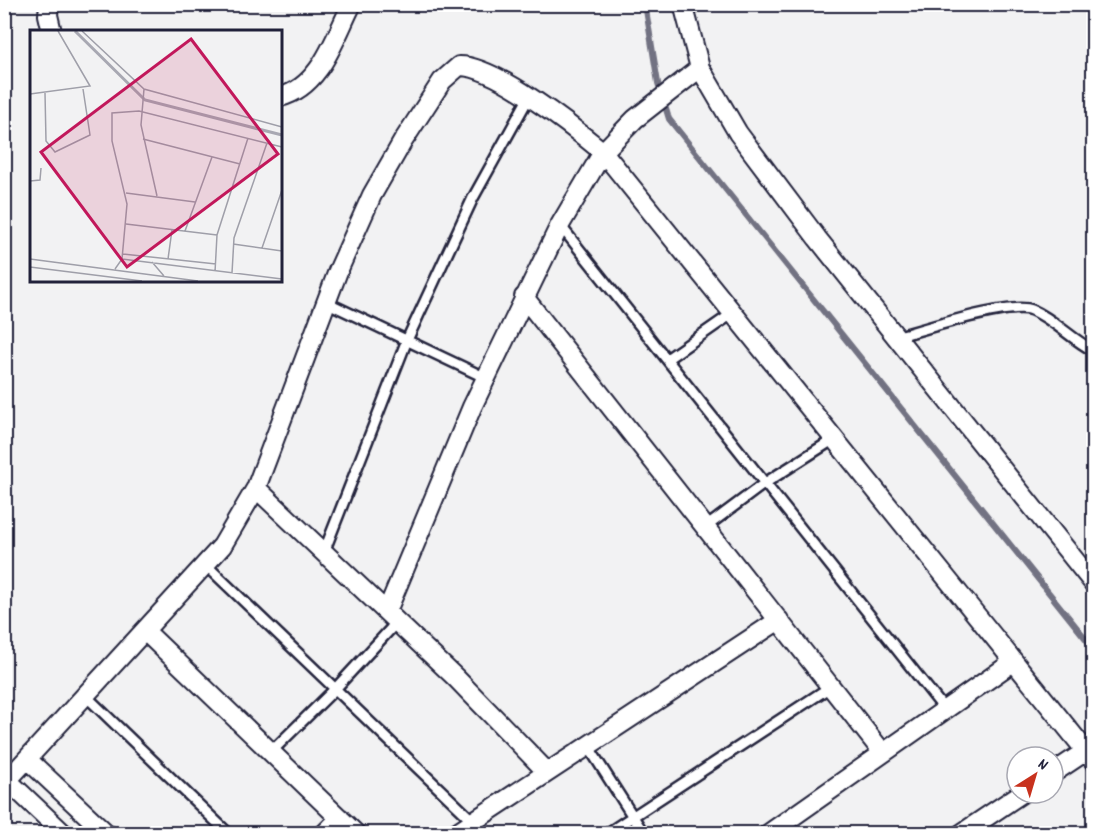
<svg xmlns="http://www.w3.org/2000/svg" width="1098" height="838" font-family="Dekko,sans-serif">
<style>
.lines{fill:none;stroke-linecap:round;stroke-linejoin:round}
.stream{stroke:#727282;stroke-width:6}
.lane-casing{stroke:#22223b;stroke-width:14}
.street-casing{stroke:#22223b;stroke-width:22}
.lane{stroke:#fff;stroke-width:9}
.street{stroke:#fff;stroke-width:18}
.inset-river{fill:none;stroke:#a8a8b2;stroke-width:3}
.inset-road{fill:none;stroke:#9f9fa9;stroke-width:1.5}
.view{fill:#c2185b;fill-opacity:0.15;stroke:#c2185b;stroke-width:3}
.inset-edge{fill:none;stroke:#22223b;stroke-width:3}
</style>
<rect width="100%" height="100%" fill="#f2f2f3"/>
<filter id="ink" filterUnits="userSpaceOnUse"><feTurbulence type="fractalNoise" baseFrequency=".0167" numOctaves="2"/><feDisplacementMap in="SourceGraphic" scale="12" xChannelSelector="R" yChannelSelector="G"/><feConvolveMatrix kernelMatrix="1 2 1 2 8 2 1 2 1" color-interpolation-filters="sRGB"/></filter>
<g filter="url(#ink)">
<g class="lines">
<path class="stream" d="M645,4l13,79 11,36 425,530"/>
<defs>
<path id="lane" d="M560,225l385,485
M326,302l160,76
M896,337c25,-7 115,-36 136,-27 23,10 39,29 62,41
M667,359l66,-46
M706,527l59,-44 69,-44
M324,552l83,-212 66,-142 56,-101
M205,564l268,257
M86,696l143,138
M588,746l56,88
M271,752l64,-63 62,-67
M606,834l224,-147"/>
<path id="street" d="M49,4l-1,11 4,17
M683,4l17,64 38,65 79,105 277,346
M280,97c41,-10 55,-60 72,-93
M524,297l359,456
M256,488l199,189 92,95
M387,611l85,-204 88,-182 43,-73 32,-33 65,-51
M145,631l211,203
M28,760l79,74
M1053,773l33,-22
M8,781l56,53
M4,784l218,-238 34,-58 82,-217 34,-76 31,-54 39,-60 17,-15c36,-1 115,62 144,86l491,609
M324,834l16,-16
M454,834l325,-214
M768,834l245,-172
M961,834l61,-41"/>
</defs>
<use href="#lane" class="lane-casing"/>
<use href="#street" class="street-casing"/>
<use href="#lane" class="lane"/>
<use href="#street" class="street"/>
</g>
</g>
<g transform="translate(30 30)">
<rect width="252" height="252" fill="#f2f2f3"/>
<path class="inset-river" d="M45,1l70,69 137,35"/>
<path class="inset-road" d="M52,1l62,58 138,38M114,59l-3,36 16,71M15,63l1,48 9,11 35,-17 -7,-46M0,64l60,-8 -32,-55M113,109l97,25M0,151l10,-1 1,-12M96,163l69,9M96,194l91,11M155,201l27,-74M203,214l49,7M232,218l20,-58M93,224l93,10M0,229l168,22M92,229l160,20M138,229l4,-29M122,232l12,14M0,237l112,14M85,239l7,-10 5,-55 -15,-63v-28l27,-2 143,36M185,242l2,-37 31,-97M202,243l2,-35 33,-95"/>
<path class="view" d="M161,9l87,115 -151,113 -86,-115z"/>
<rect width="252" height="252" class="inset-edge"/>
</g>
<rect width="1098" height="838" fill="none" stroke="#fff" stroke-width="24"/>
<rect x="12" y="12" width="1074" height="814" fill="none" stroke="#22223b" stroke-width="2" filter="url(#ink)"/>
<g transform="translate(1035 775) rotate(37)"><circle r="28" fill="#ffffff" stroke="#a7a7b1" stroke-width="1.5"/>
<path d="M0-4.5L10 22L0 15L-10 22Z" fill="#c8321e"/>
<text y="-9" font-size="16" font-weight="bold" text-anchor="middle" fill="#22223b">N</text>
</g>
</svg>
